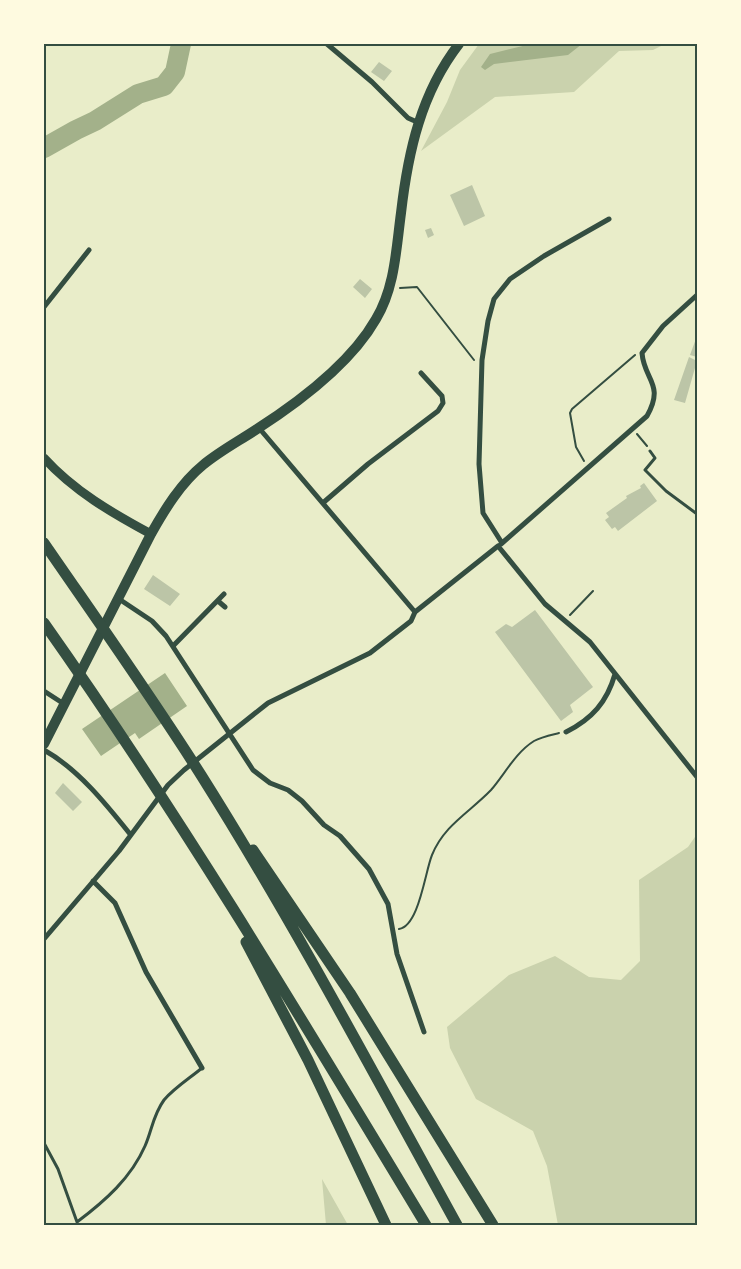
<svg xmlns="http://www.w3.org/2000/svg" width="741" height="1269" font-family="Georgia,serif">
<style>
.green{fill:#cad2ad}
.water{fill:#a3b18a}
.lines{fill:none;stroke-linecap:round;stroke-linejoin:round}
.river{stroke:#a3b18a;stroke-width:20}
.building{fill:#bcc5a7}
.path{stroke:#344e41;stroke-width:2}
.service{stroke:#344e41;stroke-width:3}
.minor{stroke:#344e41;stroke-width:5}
.secondary{stroke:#344e41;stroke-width:9}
.primary{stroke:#344e41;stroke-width:10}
.motorway{stroke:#344e41;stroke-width:11}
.neatline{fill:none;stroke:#344e41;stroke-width:2}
</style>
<rect width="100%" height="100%" fill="#e9edc9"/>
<path class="green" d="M479,44h186l-12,6 -34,1 -45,41 -79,5 -74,54 26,-49 13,-32z
M697,834v391h-139l-11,-59 -14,-35 -57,-32 -26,-51 -3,-21 62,-52 46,-19 34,21 32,3 19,-19 -1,-81 49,-33z
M322,1179l26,46h-22z"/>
<path class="water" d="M531,44h51l-14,11 -74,9 -9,6 -4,-3 9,-13z
M165,673l22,33 -48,33 -4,-6 -34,23 -19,-27z"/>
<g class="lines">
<path class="river" d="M44,148l32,-18 19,-9 43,-27 26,-8 11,-14 6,-28"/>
</g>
<path class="building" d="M379,62l13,9 -8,10 -13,-9z
M472,185l13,31 -21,10 -14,-31z
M431,228l3,7 -6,3 -3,-8z
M360,279l12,10 -7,9 -12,-11z
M697,336v21l-7,-2z
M689,357l8,4 -12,42 -11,-3z
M644,483l13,18 -39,30 -3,-4 -3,2 -7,-9 4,-3 -3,-4 21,-15 -1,-2 15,-8 -1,-2z
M153,575l27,19 -10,12 -26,-17z
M535,610l58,77 -23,18 3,7 -12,9 -66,-89 11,-8 6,3z
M63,783l19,19 -9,9 -18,-18z"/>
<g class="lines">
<path class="path" d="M400,288l17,-1 57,73
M637,434l10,12
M584,461l-8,-14 -6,-34 2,-4 63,-54
M570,615l23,-24
M399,929c20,-3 26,-57 33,-74 12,-30 38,-43 59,-65 14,-16 24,-37 43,-49 7,-4 17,-6 25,-8"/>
<path class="service" d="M650,451l5,7 -10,12 21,21 31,23
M44,1143l14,26 19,53c28,-21 54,-44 68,-76 7,-16 8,-31 19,-46 10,-12 26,-22 38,-32"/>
<path class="minor" d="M327,44l45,38 36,36 9,4
M44,307l45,-57
M259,428l156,184 83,-66 47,58 45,38 107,135
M324,502l44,-38 70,-53 5,-8 -1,-7 -21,-23
M502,543l-19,-30 -4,-49 3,-104 6,-39 6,-22 16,-20 34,-23 65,-37
M501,544l146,-128c18,-32 -3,-36 -5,-63l21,-27 34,-31
M119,599l33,22 14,15 87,134 17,13 18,7 14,11 22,24 16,11 29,33 19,35 9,50 27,78
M218,601l7,6
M173,646l51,-52
M44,691l20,13
M566,732c26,-13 41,-30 49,-58
M44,750c34,19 62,54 86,84
M93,881l22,22 31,69 56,96
M44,939l75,-88 49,-66 16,-15 84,-67 102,-50 41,-32 4,-9"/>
<path class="secondary" d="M44,458c30,33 68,55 107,76"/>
<path class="primary" d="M44,744l107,-210c14,-25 30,-51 52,-69 17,-14 36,-24 54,-36 42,-27 94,-66 119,-110 19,-32 20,-69 25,-106 7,-61 20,-120 58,-169"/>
<path class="motorway" d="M44,543c53,77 107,153 157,232 92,146 173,299 256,450
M44,623c137,194 259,398 382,602
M253,850l97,143 143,232
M246,942l62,118 78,165"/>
</g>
<rect width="741" height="1269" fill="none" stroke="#fefae0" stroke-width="90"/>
<rect x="45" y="45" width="651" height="1179" class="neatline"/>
</svg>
